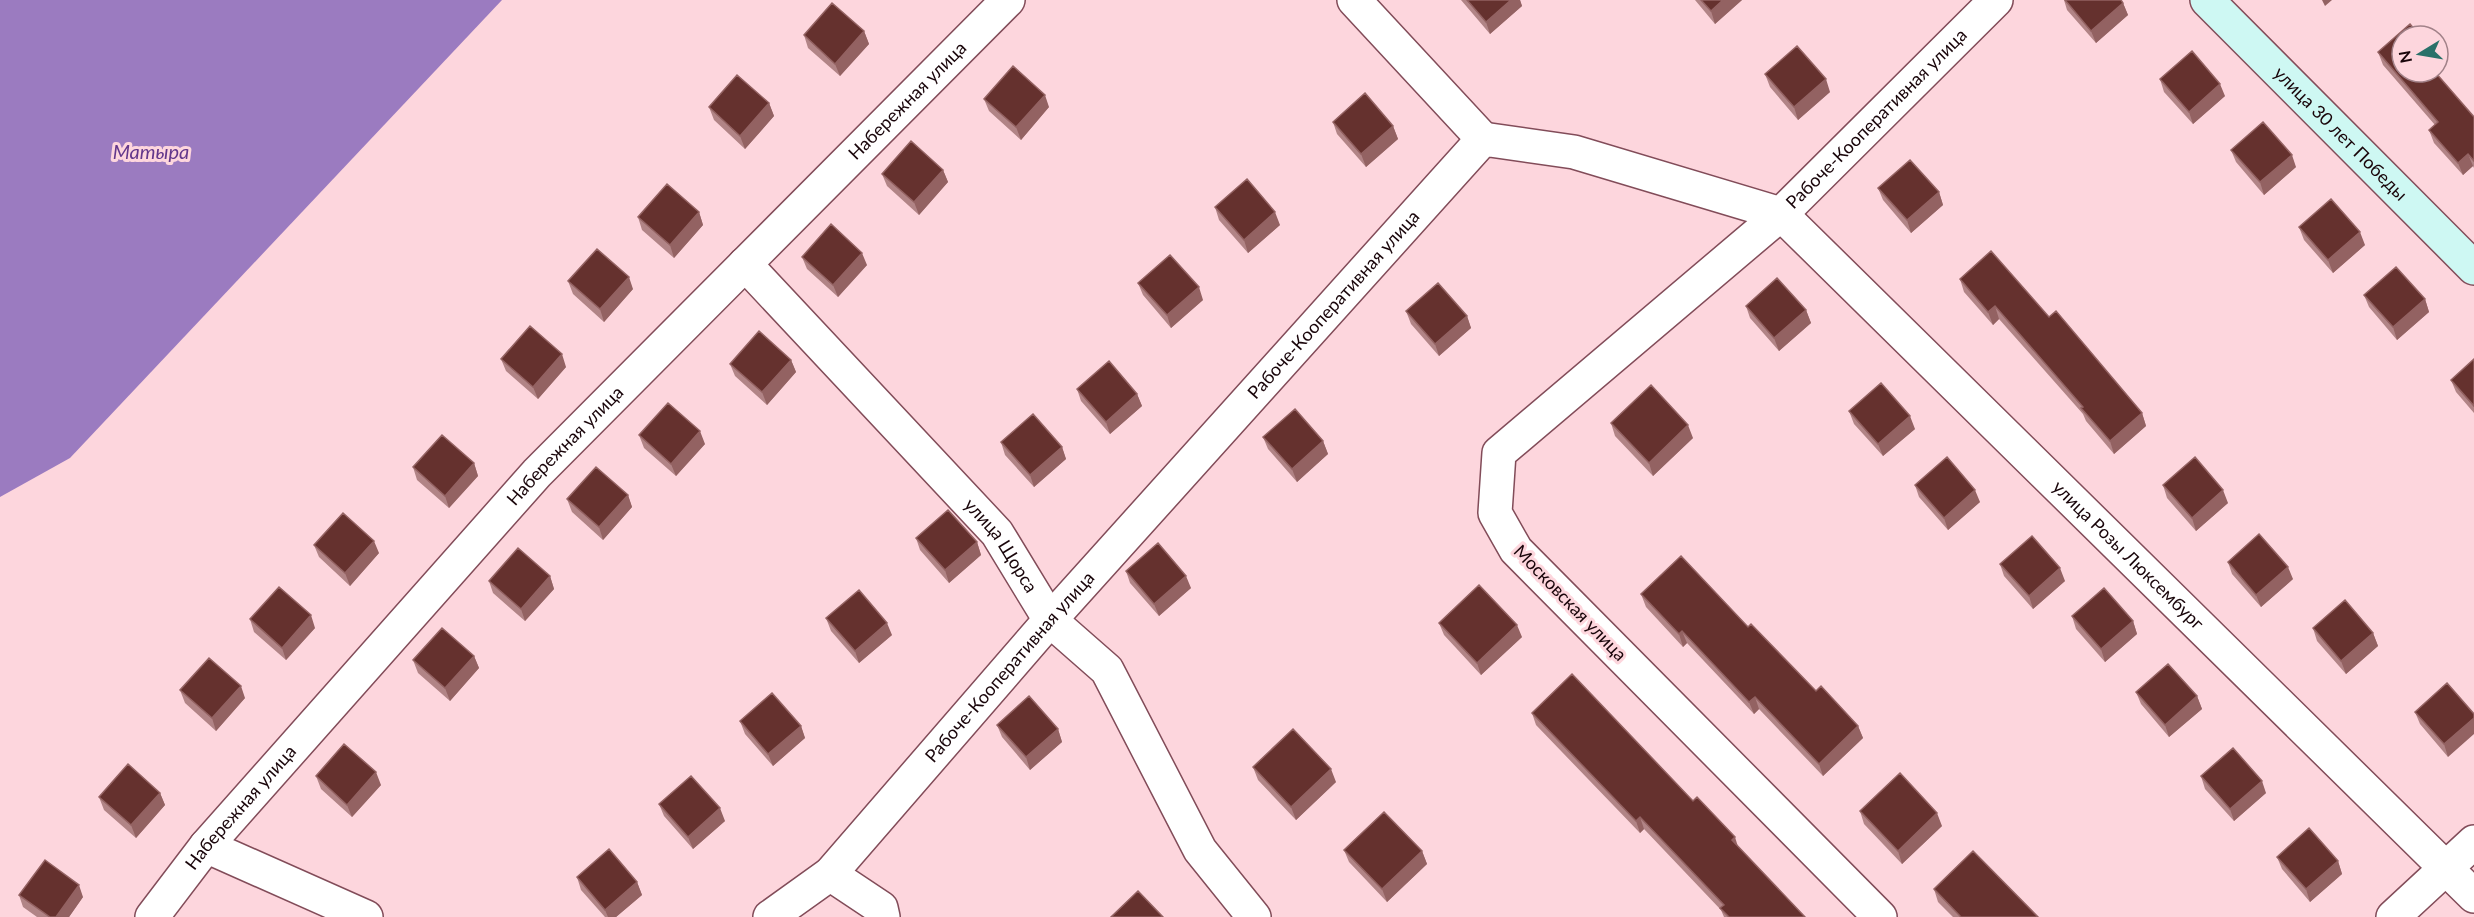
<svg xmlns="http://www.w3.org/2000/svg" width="2474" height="917" font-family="Lato,sans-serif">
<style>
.water{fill:#9b7bc0}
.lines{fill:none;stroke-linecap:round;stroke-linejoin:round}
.minor-casing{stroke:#824c59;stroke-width:36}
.secondary-casing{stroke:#824c59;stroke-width:36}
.minor{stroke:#fff;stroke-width:33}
.secondary{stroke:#cef8f3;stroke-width:33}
.wall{fill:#b18486}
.shaded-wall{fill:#936262}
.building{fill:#65312e;stroke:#936262;stroke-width:1.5}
.labels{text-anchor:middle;stroke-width:6;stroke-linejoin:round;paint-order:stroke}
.street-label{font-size:18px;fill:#19050a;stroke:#fdd6dd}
.water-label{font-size:20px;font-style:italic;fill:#63378b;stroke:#fdd6dd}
</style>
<rect width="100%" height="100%" fill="#fdd6dd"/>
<path class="water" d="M0,0h502l-432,458 -70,39z"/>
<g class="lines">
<defs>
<g id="minor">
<path d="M1354,0l129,139"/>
<path id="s1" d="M745,264l252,269 53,87 57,50 93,180 54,67"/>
<path d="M206,846l160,71"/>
<path d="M830,874l51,34 2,9"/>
<path id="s2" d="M152,917l54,-71 331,-373 471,-473"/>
<path id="s3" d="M770,917l60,-43 220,-254 433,-481 91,13 207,62 215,-214"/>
<path id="s4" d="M1880,917l-364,-367 -21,-37 4,-60 282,-239 693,682"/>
<path d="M2393,917l81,-75"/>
</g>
<g id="secondary">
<path id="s5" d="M2207,0l267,268"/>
</g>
</defs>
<use href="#minor" class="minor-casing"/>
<use href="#secondary" class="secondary-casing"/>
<use href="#minor" class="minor"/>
<use href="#secondary" class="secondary"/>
</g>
<path class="wall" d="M1461,0h59l2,6 -32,28z
M1695,0h47l-27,24z
M2064,0h57l2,3 5,12 -32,28 -29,-33z
M864,31l5,13 -29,32 -32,-28 -4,-13z
M2378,52l61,5 4,13 -6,5 37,42v51l-1,-2 -10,9 -29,-32 -5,-13 6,-5 -52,-60z
M1765,74l65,18 -32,28 -28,-33z
M2160,79l65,17 -32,28 -29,-32z
M984,99l65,8 -28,33 -32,-29z
M769,103l5,13 -29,33 -31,-29 -5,-13z
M1333,122l60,4 5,13 -32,28 -29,-33z
M2231,150l65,17 -32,28 -28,-33z
M943,170l5,12 -29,33 -32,-29 -5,-12z
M1878,188l61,4 4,13 -32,28 -28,-33z
M1215,207l65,18 -32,28 -29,-33z
M699,212l4,13 -29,33 -32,-28 -4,-13z
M2299,227l66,18 -32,28 -29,-33z
M802,257l65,8 -29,32 -31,-28z
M1960,279l89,38 93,96 4,13 -32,28 -28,-33 -3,-7 -84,-95 -6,6 -29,-33z
M568,281l65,8 -29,33 -31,-28z
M1138,283l65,17 -32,28 -28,-33z
M2364,295l61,4 4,13 -32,28 -28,-33z
M1746,306l60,4 5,13 -32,28 -29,-33z
M1406,311l61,5 4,12 -32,28 -28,-32z
M501,359l65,8 -28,32 -32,-28z
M2474,359v54l-18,-21 -5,-12z
M791,360l5,12 -29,33 -32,-29 -5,-12z
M1077,389l60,5 5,12 -32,28 -29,-33z
M1849,411l66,18 -32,27 -29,-32z
M1611,423l82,15 -40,38 -38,-40z
M639,435l66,9 -29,32 -32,-28z
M1263,437l60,4 5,13 -31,28 -29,-33z
M1001,442l61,5 4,12 -32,28 -29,-32z
M474,463l4,13 -29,32 -32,-28 -4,-13z
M1915,485l65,17 -32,28 -29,-33z
M2163,485l65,18 -32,28 -29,-33z
M628,495l4,12 -29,33 -31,-28 -5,-13z
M916,538l61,4 4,13 -32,28 -29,-33z
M314,545l65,8 -29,33 -31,-29z
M2228,562l65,17 -32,28 -29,-33z
M2000,564l65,17 -32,28 -29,-33z
M1126,571l65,17 -32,28 -29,-33z
M550,576l4,13 -29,32 -32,-28 -4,-12z
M1641,594l107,33 68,64 42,35 5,12 -40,38 -64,-67 -5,5 -67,-71 -4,4 -37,-40z
M2072,616l61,5 4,13 -32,28 -29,-33z
M826,618l66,17 -33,28 -28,-32z
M250,619l65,9 -29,32 -32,-28z
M1439,623l83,14 -41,38 -37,-40z
M2313,628l60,5 5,13 -32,28 -29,-33z
M474,656l5,12 -29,33 -32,-28 -5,-13z
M2447,683l1,74 -28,-33 -5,-12z
M180,690l65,8 -29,33 -31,-28z
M2136,692l61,4 5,13 -33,28 -28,-33z
M1532,713l207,135 66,69h-81l-3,-7 -77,-81 -4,4 -104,-108z
M740,721l61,5 4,12 -32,28 -28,-32z
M997,725l61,4 4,13 -32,28 -28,-33z
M1253,767l83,15 -40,38 -38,-40z
M316,776l65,9 -29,32 -31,-28z
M2201,776l65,17 -32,28 -29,-32z
M160,793l5,12 -29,33 -32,-28 -5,-13z
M659,804l66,17 -32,28 -29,-33z
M1860,811l82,15 -40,38 -38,-40z
M1344,850l78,1 5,13 -40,38 -38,-40z
M2277,857l61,4 4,13 -32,28 -28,-33z
M577,877l60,5 5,13 -26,22h-11l-24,-27z
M1934,889l104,28h-85l-15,-15z
M19,895l64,2 -14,20h-32l-14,-10z"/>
<path class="shaded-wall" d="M1511,0h9l2,6 -32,28 -4,-12z
M1723,0h19l-27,24 -4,-13z
M2322,0h10l-7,6z
M2123,3l5,12 -32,28 -5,-12z
M864,31l5,13 -29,32 -5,-12z
M2439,57l4,13 -9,8 -2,-6h6z
M1826,79l4,13 -32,28 -4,-13z
M2220,84l5,12 -32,28 -4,-12z
M1045,95l4,12 -28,33 -5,-13z
M769,103l5,13 -29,33 -5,-13z
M1393,126l5,13 -32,28 -5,-13z
M2468,154l5,12 -10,9 -5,-12z
M2292,155l4,12 -32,28 -4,-13z
M943,170l5,12 -29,33 -5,-13z
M1939,192l4,13 -32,28 -4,-13z
M699,212l4,13 -29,33 -4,-13z
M1275,212l5,13 -32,28 -4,-13z
M2360,232l5,13 -32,28 -5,-13z
M862,253l5,12 -29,32 -5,-12z
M629,277l4,12 -29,33 -4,-13z
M1199,287l4,13 -32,28 -4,-13z
M2425,299l4,13 -32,28 -4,-13z
M1995,306l4,13 -6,6 -5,-13z
M1806,310l5,13 -32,28 -5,-13z
M1467,316l4,12 -32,28 -4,-12z
M562,354l4,13 -28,32 -5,-12z
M791,360l5,12 -29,33 -5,-13z
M1137,394l5,12 -32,28 -4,-12z
M2142,413l4,13 -32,28 -4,-13z
M1910,416l5,13 -32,27 -5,-12z
M1688,425l5,13 -40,38 -4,-13z
M700,431l5,13 -29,32 -5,-12z
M1323,441l5,13 -31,28 -5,-13z
M1062,447l4,12 -32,28 -4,-12z
M474,463l4,13 -29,32 -4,-12z
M1975,490l5,12 -32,28 -4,-12z
M2223,490l5,13 -32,28 -4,-13z
M628,495l4,12 -29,33 -4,-13z
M374,541l5,12 -29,33 -5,-13z
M977,542l4,13 -32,28 -4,-13z
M2288,567l5,12 -32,28 -5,-12z
M2060,568l5,13 -32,28 -4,-13z
M550,576l4,13 -29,32 -4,-12z
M1186,576l5,12 -32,28 -5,-12z
M311,615l4,13 -29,32 -4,-12z
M2133,621l4,13 -32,28 -4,-13z
M887,623l5,12 -33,28 -4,-12z
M1517,625l5,12 -41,38 -4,-12z
M1682,631l5,12 -4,4 -4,-13z
M2373,633l5,13 -32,28 -5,-13z
M474,656l5,12 -29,33 -5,-13z
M241,686l4,12 -29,33 -4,-13z
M2197,696l5,13 -33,28 -4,-12z
M1755,697l4,12 -5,5 -5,-12z
M2474,718v16l-26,23 -4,-13z
M801,726l4,12 -32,28 -5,-12z
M1858,726l5,12 -40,38 -4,-12z
M1058,729l4,13 -32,28 -4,-13z
M1331,769l5,13 -40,38 -5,-13z
M376,772l5,13 -29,32 -5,-12z
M2262,781l4,12 -32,28 -4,-12z
M160,793l5,12 -29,33 -5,-13z
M720,808l5,13 -32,28 -5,-12z
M1937,813l5,13 -40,38 -4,-13z
M1640,817l4,12 -4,4 -4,-12z
M1735,837l4,13 -7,-10z
M1422,851l5,13 -40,38 -5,-13z
M2338,861l4,13 -32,28 -4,-13z
M637,882l5,13 -26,22h-8l-3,-7z
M79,885l4,12 -14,20h-13z"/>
<path class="building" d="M1467,0h44l-25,22z
M1701,0h22l-12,11z
M2065,0h56l2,3 -32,28z
M832,3l32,28 -29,33 -31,-29z
M2410,24l10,12h-18v36h33l39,45v44l-6,-7 -10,9 -29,-33 9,-8 -60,-70z
M1797,46l29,33 -32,28 -29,-33z
M2192,51l28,33 -31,28 -29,-33z
M1013,66l32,29 -29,32 -32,-28z
M737,75l32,28 -29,33 -31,-29z
M1365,93l28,33 -32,28 -28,-32z
M2263,122l29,33 -32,27 -29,-32z
M911,141l32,29 -29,32 -32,-28z
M1910,160l29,32 -32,28 -29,-32z
M1247,179l28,33 -31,28 -29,-33z
M667,184l32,28 -29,33 -32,-28z
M2331,199l29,33 -32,28 -29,-33z
M831,224l31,29 -29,32 -31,-28z
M597,249l32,28 -29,32 -32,-28z
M1991,251l58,66 7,-6 86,102 -32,28 -29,-33 2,-1 -88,-101 -7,6 -28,-33z
M1170,255l29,32 -32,28 -29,-32z
M2396,267l29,32 -32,28 -29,-32z
M1777,278l29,32 -32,28 -28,-32z
M1438,283l29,33 -32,28 -29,-33z
M530,326l32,28 -29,33 -32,-28z
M759,331l32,29 -29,32 -32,-28z
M2474,359v47l-23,-26z
M1109,361l28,33 -31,28 -29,-33z
M1881,383l29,33 -32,28 -29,-33z
M1651,385l37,40 -39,38 -38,-40z
M668,403l32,28 -29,33 -32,-29z
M1295,409l28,32 -31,28 -29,-32z
M1033,414l29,33 -32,28 -29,-33z
M442,435l32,28 -29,33 -32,-29z
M1947,457l28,33 -31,28 -29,-33z
M2195,457l28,33 -31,28 -29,-33z
M596,467l32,28 -29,32 -32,-28z
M948,510l29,32 -32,28 -29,-32z
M343,513l31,28 -29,32 -31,-28z
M2259,534l29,33 -32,28 -28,-33z
M2032,536l28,32 -31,28 -29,-32z
M1158,543l28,33 -32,28 -28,-33z
M518,548l32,28 -29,33 -32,-28z
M1681,556l67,71 3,-3 65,67 5,-5 37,40 -39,38 -64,-67 -6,5 -67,-71 -3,3 -38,-40z
M1479,585l38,40 -40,38 -38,-40z
M279,587l32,28 -29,33 -32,-29z
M2104,588l29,33 -32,28 -29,-33z
M859,590l28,33 -32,28 -29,-33z
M2345,600l28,33 -32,28 -28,-33z
M442,628l32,28 -29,32 -32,-28z
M209,658l32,28 -29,32 -32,-28z
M2168,664l29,32 -32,29 -29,-33z
M1572,674l121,127 4,-4 38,40 -3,3 73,77h-76l-9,-9 4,-3 -84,-88 -4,4 -104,-108z
M2447,683l27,31v4l-30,26 -29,-32z
M772,693l29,33 -33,28 -28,-33z
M1029,696l29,33 -32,28 -29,-32z
M1293,729l38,40 -40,38 -38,-40z
M344,744l32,28 -29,33 -31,-29z
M2233,748l29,33 -32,28 -29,-33z
M128,764l32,29 -29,32 -32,-28z
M1900,773l37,40 -39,38 -38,-40z
M691,776l29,32 -32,29 -29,-33z
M1384,812l38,39 -40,38 -38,-39z
M2309,828l29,33 -32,28 -29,-32z
M609,849l28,33 -32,28 -28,-33z
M1973,851l65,66h-77l-27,-28z
M45,860l34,25 -23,32h-6l-31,-22z
M1138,891l25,26h-52z"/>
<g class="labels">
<g class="street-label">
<text dy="6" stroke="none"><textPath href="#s2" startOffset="1113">Набережная улица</textPath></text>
<text dy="6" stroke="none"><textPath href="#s3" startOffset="1500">Рабоче-Кооперативная улица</textPath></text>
<text dy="6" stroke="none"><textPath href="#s5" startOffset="189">улица 30 лет Победы</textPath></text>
<text dy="6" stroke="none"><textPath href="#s3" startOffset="834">Рабоче-Кооперативная улица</textPath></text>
<text dy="6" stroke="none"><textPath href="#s2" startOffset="627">Набережная улица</textPath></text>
<text dy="6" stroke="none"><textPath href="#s1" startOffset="381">улица Щорса</textPath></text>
<text dy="6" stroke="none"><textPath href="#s4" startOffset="1476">улица Розы Люксембург</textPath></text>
<text transform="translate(1570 603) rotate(46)" y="6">Московская улица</text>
<text dy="6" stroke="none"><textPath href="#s3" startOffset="348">Рабоче-Кооперативная улица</textPath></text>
<text dy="6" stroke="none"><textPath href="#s2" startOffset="141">Набережная улица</textPath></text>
</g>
<g class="water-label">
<text x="151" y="159">Матыра</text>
</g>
</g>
<g transform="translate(2420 54) rotate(259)"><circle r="28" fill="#fdd6dd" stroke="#a28289" stroke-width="1.5"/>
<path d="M0-4.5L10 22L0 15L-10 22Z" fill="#297169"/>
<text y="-9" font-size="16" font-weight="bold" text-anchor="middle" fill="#19050a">N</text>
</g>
</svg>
